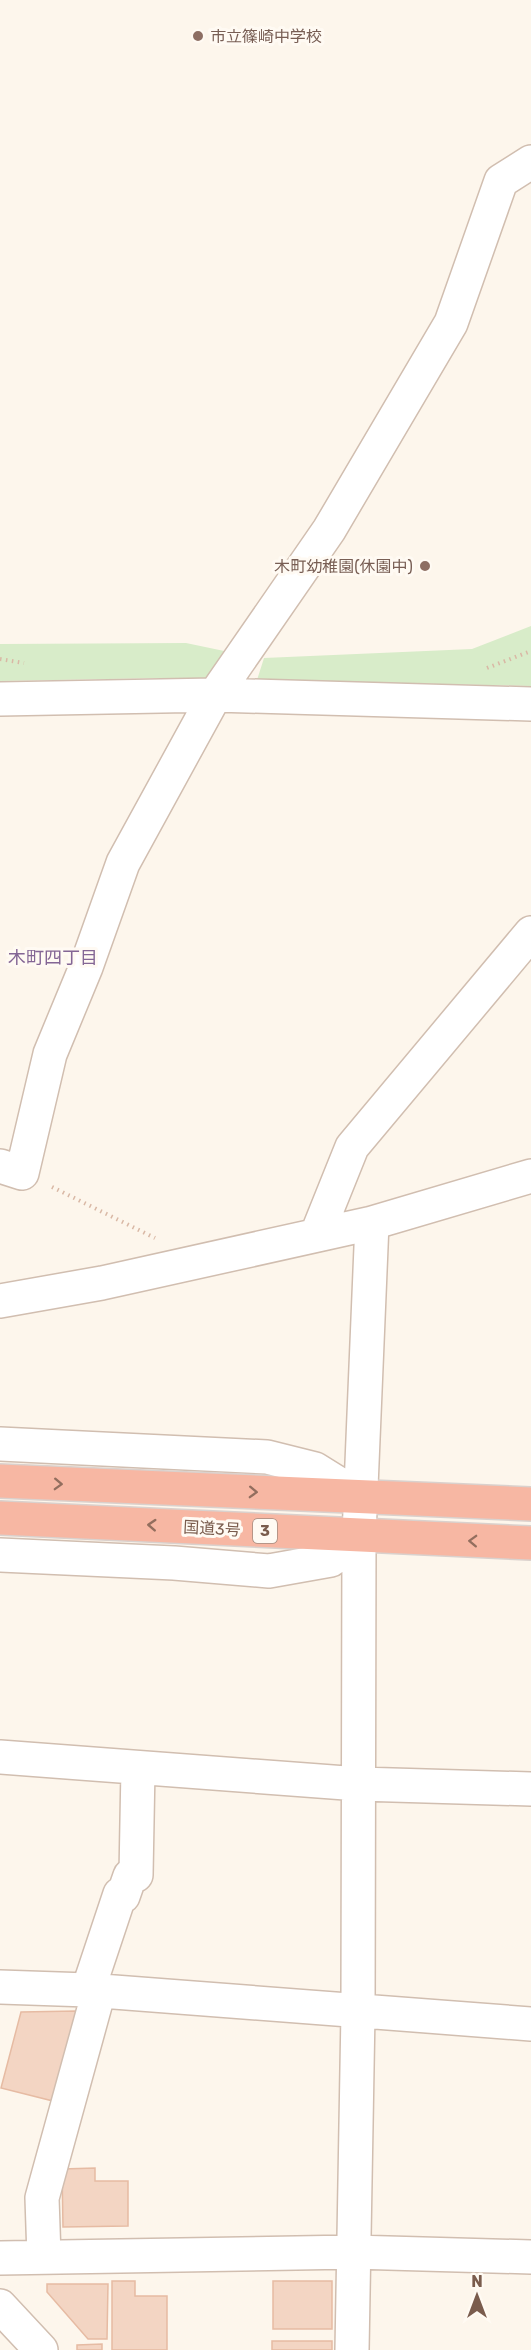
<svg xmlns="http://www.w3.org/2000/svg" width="531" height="2350" font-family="Rubik,'Noto Sans JP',sans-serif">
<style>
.green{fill:#d8ecc9}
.building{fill:#f3d5c3;stroke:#e6bba3;stroke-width:1.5}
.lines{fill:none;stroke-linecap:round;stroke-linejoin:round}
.minor-casing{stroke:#d1beb0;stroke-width:36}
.highway-casing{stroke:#dad1cd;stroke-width:36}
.path{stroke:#d9b8a5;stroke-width:4;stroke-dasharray:1.5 4.5;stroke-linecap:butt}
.minor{stroke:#fff;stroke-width:33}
.highway{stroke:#f7b7a3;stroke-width:33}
.oneway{stroke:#936e5e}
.education-dot{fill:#8d6e63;stroke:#fffaf3;stroke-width:2}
.labels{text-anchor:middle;stroke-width:6;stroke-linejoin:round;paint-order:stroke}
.shield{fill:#fffaf3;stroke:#a28b7f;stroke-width:1.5}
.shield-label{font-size:15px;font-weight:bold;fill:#7a5c4d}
.education-label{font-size:16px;fill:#785e54;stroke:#fffaf3;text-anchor:start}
.street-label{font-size:16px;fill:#7a5c4d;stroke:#fffaf3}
.neighbourhood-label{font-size:18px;fill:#846695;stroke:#fffaf3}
</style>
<rect width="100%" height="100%" fill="#fdf6ec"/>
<path class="green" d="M531,626v60l-274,-6 7,-22 208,-9z
M186,643l43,9 -20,29 -45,-3 -164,3v-37z"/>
<path class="building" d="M76,2011l-23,90 -52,-13 20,-76z
M95,2168v13h33v45l-65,1 -1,-58z
M112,2281h23v15h32v54h-55z
M273,2281h59v48h-59z
M47,2284h61l-1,55h-19l-41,-47z
M272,2341h60v9h-60z
M102,2344v6h-25v-5z"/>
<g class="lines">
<defs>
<path id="minor" d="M0,699l215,-4 316,9
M0,1166l22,7 28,-119 36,-87 37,-104 92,-168 114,-165 122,-207 50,-142 30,-19
M317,1234l35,-87 179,-214
M0,1301l102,-18 270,-60 159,-47
M0,1444l267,13 48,12 45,28
M0,1555l174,8 95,8 62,-11 28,-25
M0,1757l359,27 172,5
M0,1987l88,3 443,34
M88,1990l32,-96 3,2 7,-20 6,-1 2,-107
M44,2257l-2,-59 57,-207
M0,2258l353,-6 178,5
M0,2306l41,44
M352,2350l6,-338 1,-477 13,-312"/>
<path id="highway" d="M0,1481l531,23
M0,1518l531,25"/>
</defs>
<use href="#minor" class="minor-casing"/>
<use href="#highway" class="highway-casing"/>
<path class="path" d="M0,659l24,4
M487,668l44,-17
M52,1187l103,51"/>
<use href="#minor" class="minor"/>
<use href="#highway" class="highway"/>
</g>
<defs><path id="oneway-chevron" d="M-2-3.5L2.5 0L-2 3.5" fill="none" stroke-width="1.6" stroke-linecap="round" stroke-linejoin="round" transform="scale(1.5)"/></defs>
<g class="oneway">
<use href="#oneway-chevron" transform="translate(58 1484) rotate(2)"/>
<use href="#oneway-chevron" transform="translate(253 1492) rotate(2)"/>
<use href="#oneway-chevron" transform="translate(152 1525) rotate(-177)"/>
<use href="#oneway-chevron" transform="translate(473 1541) rotate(-178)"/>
</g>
<g class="education-dot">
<circle cx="198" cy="36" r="6"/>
<circle cx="425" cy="566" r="6"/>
</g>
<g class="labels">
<rect class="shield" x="253" y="1519" width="24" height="24" rx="4.5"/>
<g class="shield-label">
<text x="265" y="1536">3</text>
</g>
<g class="education-label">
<text x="210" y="42">市立篠崎中学校</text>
<text x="413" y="572" text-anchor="end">木町幼稚園(休園中)</text>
</g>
<g class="street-label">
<text transform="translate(212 1528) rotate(3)" y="6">国道3号</text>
</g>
<g class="neighbourhood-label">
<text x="53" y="964">木町四丁目</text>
</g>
</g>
<g transform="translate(477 2296)" stroke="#fffaf3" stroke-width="4.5" paint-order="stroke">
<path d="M0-4.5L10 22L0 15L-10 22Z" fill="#7a5c4d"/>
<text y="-9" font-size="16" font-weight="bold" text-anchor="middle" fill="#7a5c4d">N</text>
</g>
</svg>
